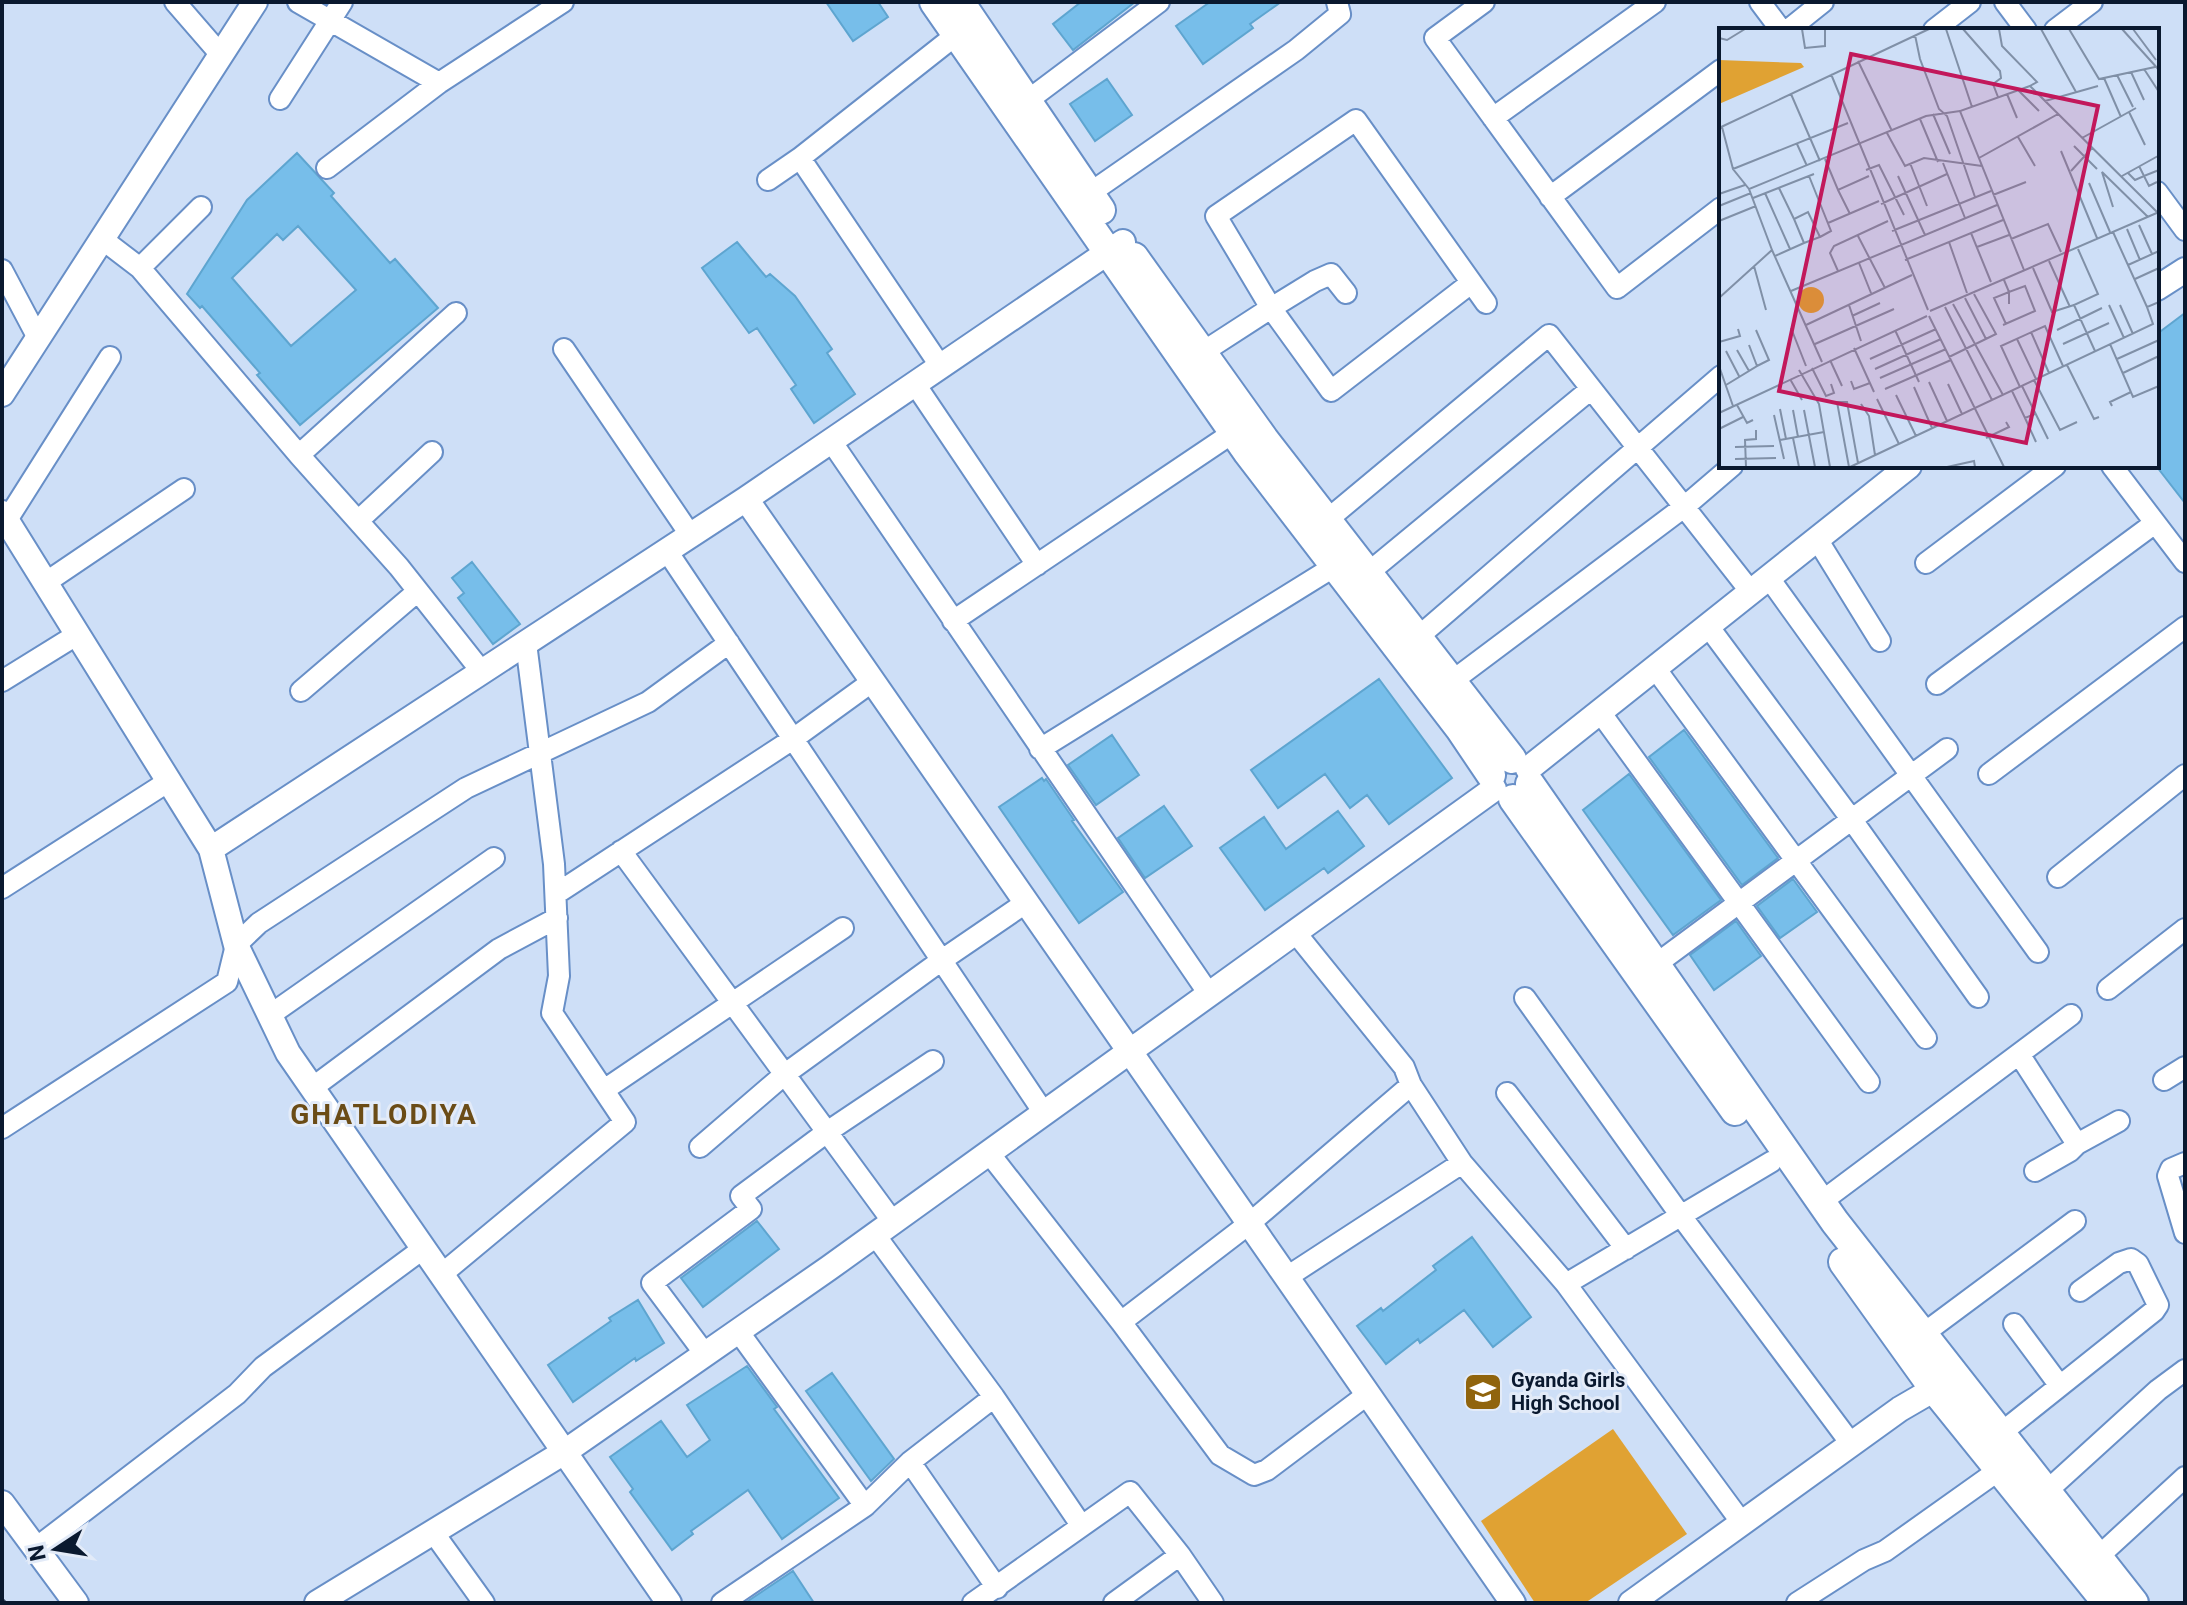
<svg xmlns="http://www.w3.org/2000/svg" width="2187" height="1605" font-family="Roboto,sans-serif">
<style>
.green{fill:#e0a233}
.building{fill:#77beea;stroke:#5ea5d0;stroke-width:2;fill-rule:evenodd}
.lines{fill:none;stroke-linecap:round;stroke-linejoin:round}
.minor-casing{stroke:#688fc7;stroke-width:24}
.tertiary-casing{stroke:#688fc7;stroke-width:28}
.secondary-casing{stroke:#688fc7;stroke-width:32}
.minor{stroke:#fff;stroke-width:20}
.tertiary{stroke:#fff;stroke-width:24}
.secondary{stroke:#fff;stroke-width:28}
.rail{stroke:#3b4b61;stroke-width:6;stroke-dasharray:10 10;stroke-linecap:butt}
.labels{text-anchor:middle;stroke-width:6;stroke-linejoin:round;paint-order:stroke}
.poi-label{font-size:20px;font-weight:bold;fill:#0a192f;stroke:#e3ebf8;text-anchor:start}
.district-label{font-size:28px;font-weight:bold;letter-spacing:2px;fill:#6b4c16;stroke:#e3ebf8}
.inset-road{fill:none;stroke:#8090a7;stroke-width:2}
.view{fill:#c2185b;fill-opacity:0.15;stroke:#c2185b;stroke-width:4}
.inset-edge{fill:none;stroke:#0a192f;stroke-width:4}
</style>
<rect width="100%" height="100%" fill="#cedff7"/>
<path class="green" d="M1613,1429l74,105 -102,69h-50l-54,-82z"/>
<path class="building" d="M826,2h52l10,15 -35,24z
M1081,2h54l-62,48 -20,-26z
M1210,2h71l-31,22 3,4 -50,36 -27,-38z
M1107,79l25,36 -37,26 -25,-37z
M297,153l37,40 -3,3 59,67 5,-4 43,49 -138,117 -43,-50 3,-2 -58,-67 -2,2 -13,-14 60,-94zM298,226l58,64 -65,56 -59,-68 45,-44 6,6z
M737,242l29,35 4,-3 25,22 37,53 -5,4 28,41 -41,29 -23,-34 5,-4 -39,-57 -8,5 -47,-65z
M2185,313v190l-28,-36v-133z
M472,562l48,62 -27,20 -35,-46 6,-5 -12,-15z
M1379,679l73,99 -63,46 -22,-29 -17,13 -25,-34 -47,34 -27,-38z
M1684,730l94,128 -36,27 -93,-128z
M1112,735l27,40 -43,30 -28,-40z
M1629,774l92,126 -48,35 -90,-125z
M1042,778l2,3 2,-2 28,41 -2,1 51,71 -44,31 -80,-116z
M1164,806l28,40 -47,32 -27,-40z
M1338,811l26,35 -36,27 -4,-5 -59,42 -45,-62 44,-31 22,32z
M1793,879l24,33 -37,26 -23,-32z
M1736,921l25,35 -47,34 -24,-35z
M757,1221l22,28 -76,58 -22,-29z
M1472,1237l59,80 -38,30 -29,-37 -44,33 -2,-4 -32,25 -29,-38 24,-18 2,3 53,-41 -3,-4z
M638,1300l26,43 -28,18 -1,-3 -62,44 -25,-37 63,-44 -2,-3z
M747,1366l30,41 -3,2 65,89 -57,41 -34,-49 -57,41 2,3 -21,16 -42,-58 3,-3 -23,-32 51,-36 26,36 23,-17 -23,-35z
M832,1373l62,86 -23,22 -65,-90z
M793,1571l21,32h-69z"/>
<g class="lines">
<defs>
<path id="minor" d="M175,2l46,53
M298,2l141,81
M1484,2l-49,36 182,250 104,-80
M1760,2l21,28
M2005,2l21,28
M1788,30l35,-28
M1934,30l36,-28
M2055,30l37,-28
M280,99l62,-97
M1027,101l132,-99
M1493,118l162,-116
M327,168l112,-85 124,-81
M768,180l32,-22
M2157,192l28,38
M1090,193l206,-143 44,-36 -3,-12
M1550,197l171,-127
M102,239l38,29 159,187 100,112 83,105
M140,268l61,-61
M2,270l36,68
M1346,293l-15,-19 -16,7 -44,27 60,83 140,-108
M564,349l127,187
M1203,352l68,-44 -55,-92 140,-96 130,183
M941,367l-141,-209 156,-123
M915,384l122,181
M831,441l378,553
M299,455l157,-142
M2112,466l73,96
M7,520l103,-163
M1327,520l222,-185 202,257
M358,521l74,-69
M1817,539l63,102
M667,551l377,562
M1926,563l129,-97
M1368,573l223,-184
M1769,578l269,374
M45,583l139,-94
M953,621l281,-189
M1708,626l144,194 126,177
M1417,638l304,-262
M1655,668l271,370
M2,681l76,-47
M1451,682l233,-175 48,-41
M1937,684l218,-161
M301,691l117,-100
M1600,712l269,370
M1040,749l295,-183
M1989,774l196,-147
M621,851l272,371
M2058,877l127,-102
M2,888l167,-107
M556,894l237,-155 80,-58
M1295,932l109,135 7,18 51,78 104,121 176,239
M1655,965l292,-216
M2108,989l77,-60
M1525,998l156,218 171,229
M270,1015l224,-157
M2019,1054l58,90 -7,7 -35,20
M2164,1080l21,-13
M312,1088l187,-139 58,-31
M604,1090l239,-162
M1507,1093l119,156
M2,1128l225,-146 9,-37 23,-22 207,-135 182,-86 81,-59
M2077,1144l42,-23
M700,1147l85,-73 157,-114 85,-58
M989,1153l132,169 99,133 34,20 13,-5 101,-76
M2185,1163l-14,6 -3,7 17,57
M1821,1202l250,-187
M875,1235l119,162 87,128
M442,1274l183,-152 -73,-109 7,-37 -5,-112 -28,-221
M1287,1277l175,-114
M1566,1284l205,-122
M1121,1322l129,-99 161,-138
M2014,1324l46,62
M1923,1334l152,-113
M705,1354l-53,-71 99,-74 -10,-13 86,-64 106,-71
M2001,1433l153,-122 4,-6 -20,-41 -7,-5 -12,4 -39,28
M910,1462l87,126
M2038,1499l120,-109 27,-20
M865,1506l45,-44 84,-65
M433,1532l51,71
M36,1548l201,-154 26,-27 161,-119
M2098,1557l87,-80
M722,1603l143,-97 -127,-175
M973,1603l157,-111 50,63
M1114,1603l66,-48 33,48
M1797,1603l67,-43 21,-9 114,-81"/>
<path id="tertiary" d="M2157,288l28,-18
M2,394l253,-392
M746,499l767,1104
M2,513l209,336 535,-350 377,-257
M1528,769l381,-303
M211,849l25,96 52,108 381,550
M2,1503l74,100
M317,1603l249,-152 263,-183 665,-479
M1631,1603l269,-194 50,-29"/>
<path id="secondary" d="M934,2l314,451 212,276 31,46
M960,2l141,208
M1134,257l130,182 248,320
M1530,784l305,438 299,381
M1513,799l222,312
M1843,1262l91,127 173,214"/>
</defs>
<use href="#minor" class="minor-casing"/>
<use href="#tertiary" class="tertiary-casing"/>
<use href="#secondary" class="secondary-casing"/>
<use href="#minor" class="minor"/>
<use href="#tertiary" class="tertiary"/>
<use href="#secondary" class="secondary"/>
<path class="rail" d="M2,1601l2,2"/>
</g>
<defs>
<symbol id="school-square" viewBox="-11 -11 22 22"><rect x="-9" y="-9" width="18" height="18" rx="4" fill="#90640d" stroke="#e3ebf8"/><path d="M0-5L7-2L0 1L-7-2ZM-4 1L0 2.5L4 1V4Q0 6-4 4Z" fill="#fff"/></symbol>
</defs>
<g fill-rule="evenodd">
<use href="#school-square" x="1461" y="1370" width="44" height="44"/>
</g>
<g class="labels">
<g class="poi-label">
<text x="1511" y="1387">Gyanda Girls<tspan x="1511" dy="23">High School</tspan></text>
</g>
<g class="district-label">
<text x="384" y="1124">GHATLODIYA</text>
</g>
</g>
<g transform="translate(1719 28)">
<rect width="440" height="440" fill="#cedff7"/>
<path d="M0,32l82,3 3,4 -85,37zM79 272a13 13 0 1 1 26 0a13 13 0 1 1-26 0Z" fill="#e0a233"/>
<path class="inset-road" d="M83,1l3,19 20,-2v-17M227,1l26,78M244,1l37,42 1,7 -8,6 5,13M280,1l3,17 35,36 -7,4M322,1l35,63M350,1l30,50 56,-12M403,1l37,41M414,1l23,31M196,7l5,24 19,50 8,7 28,81M0,10l8,2 18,-11M139,33l34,70M425,41l15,23M412,44l13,28M112,46l97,236M398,47l16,32M385,50l17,39M299,62l21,21M72,66l29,67M288,66l10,24M326,73l53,-15M410,84l16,33M214,86l17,40M201,91l18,43M3,99l11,42 16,20M0,100l210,-99M168,105l18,33 19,-8 58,8M299,109l17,29M363,110l54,-30M78,116l10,22M355,118l23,23M342,123l36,87M260,130l79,-44M106,131l13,31 31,-14M191,135l17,43M224,135l22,55M420,138l5,10 15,-6M14,141l115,-46M147,142l13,-5 25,50M352,143l21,-23M409,145l7,7 9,-4 5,10 8,-4M90,148l22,55 -11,6M179,148l27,59M403,148l36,-20M370,155l21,49M60,160l15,31M119,162l12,24M46,165l25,56M0,166l26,-9M274,167l33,-13M34,170l61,-24M162,176l66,-30M0,178l32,-13M394,179l-11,-35 46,45M0,193l37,-15M109,195l51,-22M420,197l13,29M408,201l13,31M173,203l99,-40M394,204l34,75M252,205l20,49M139,208l27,52M292,211l37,-15 13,28M230,214l18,51M258,219l32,-12M359,221l20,45 -24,11 21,46M53,222l-23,-61 177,-73 34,-5M56,228l29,-13 16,-6 -12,-25 -14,7 10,24M186,232l98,-40M330,233l21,46M140,235l12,30M409,237l31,-14M35,238l12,44M314,240l19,44 22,-7M305,242l-64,-159 70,-25 128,127M119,243l-8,-18 4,-7 54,-25M416,251l24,-11M72,263l206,-86M0,270l53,-48 50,112M246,270l21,41M234,276l50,91M130,277l12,36M390,277l15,33M401,277l13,29M226,279l47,93M211,283l229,-99M133,288l28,-13M210,288l75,151M287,296l-12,-26 15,-6v12M87,297l106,-50M284,297l32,-14 -10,-25 -16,6 -5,-12M72,300l15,38M37,302l13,30 -12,6M176,302l24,52M338,302l45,-22M312,304l18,41M298,311l19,40M0,314l21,-6 -2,-7M96,316l79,-35M344,316l46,-21M391,316l23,53 26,-11M135,320l20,44M18,322l12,21M7,323l13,25M230,329l47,-23 -22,-40M151,331l66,-30M398,331l42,-19M111,332l12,26M348,337l27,54 5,-2M0,338l14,40M93,340l14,28 8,-3 -3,-9M156,341l66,-30M80,342l20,34 11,63M404,345l36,-17M161,350l66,-29M71,351l12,21M315,352l26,50 17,-8M132,353l3,8 16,-6M210,354l18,39M229,356l14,30M7,357l31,-19 -8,-21M303,358l26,53M195,359l18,41M301,359l-19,-41 44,-20 18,40M166,361l66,-29M293,363l13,27 10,-4M177,367l20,41M158,371l22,45M142,376l8,12 6,39M18,377l10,18 6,-3M393,378l-2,-4 21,-10M61,381l6,30M74,382l5,27M85,382l11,57M0,385l208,-97M55,387l10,44M306,390l11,24M0,401l24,-12M74,410l6,29M267,410l23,-11 -3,-5M61,412l44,-8M16,419l39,-1M16,431l41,-1M27,439l-1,-27 11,-1v-9M130,439l-12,-65h10l11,61M131,439l303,-143 -6,-17 12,-5M228,439l27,-6 1,6"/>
<path class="view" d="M132,26l247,52 -72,337 -247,-52z"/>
<rect width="440" height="440" class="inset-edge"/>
</g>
<rect width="2187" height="1605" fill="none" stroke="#0a192f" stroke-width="8"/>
<g transform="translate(56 1549) rotate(258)" stroke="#e3ebf8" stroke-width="6" paint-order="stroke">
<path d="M0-6L14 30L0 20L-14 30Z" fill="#0a192f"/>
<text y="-12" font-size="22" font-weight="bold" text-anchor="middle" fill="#0a192f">N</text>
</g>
</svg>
